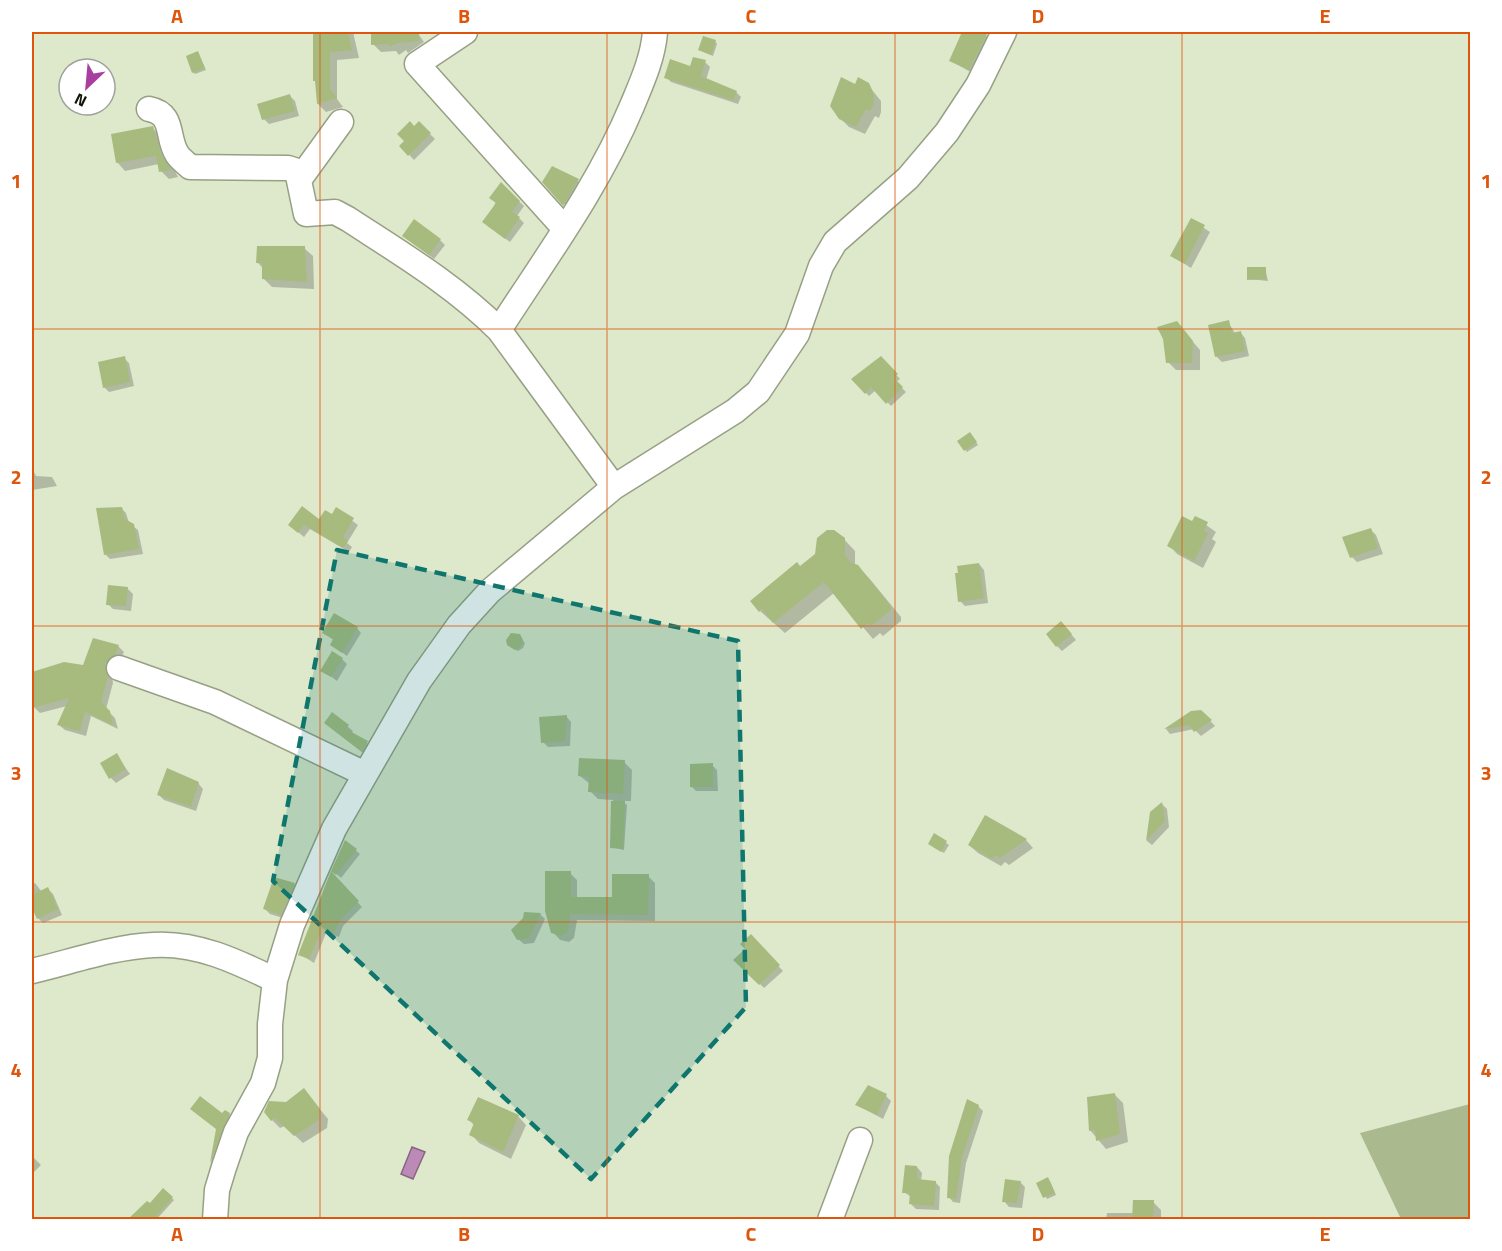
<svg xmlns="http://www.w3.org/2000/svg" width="1502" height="1251" font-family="'Titillium Web',sans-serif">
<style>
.green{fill:#abb98f}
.water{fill:#bc8ab6;stroke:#886682;stroke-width:1.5}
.shadow{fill:#0003}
.building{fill:#a8bb7f}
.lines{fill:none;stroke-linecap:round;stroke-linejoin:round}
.minor-casing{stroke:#97a085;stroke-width:27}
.minor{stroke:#fff;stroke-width:24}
.marked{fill:#0f766e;fill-opacity:0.2;stroke:#0f766e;stroke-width:4.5;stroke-dasharray:12 8;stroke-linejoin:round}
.grid{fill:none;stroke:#dd560c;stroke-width:1.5;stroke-opacity:0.55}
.neatline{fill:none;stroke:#dd560c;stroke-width:2}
.grid-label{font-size:20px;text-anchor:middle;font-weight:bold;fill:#dd560c}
</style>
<rect width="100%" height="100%" fill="#dee8cb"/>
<path class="green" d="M1470,1104v115h-69l-41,-86z"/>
<path class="water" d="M412,1147l13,5 -12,27 -12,-5z"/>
<path class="shadow" d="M315,32h38l6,26 -22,2v39l6,8 -17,5 -8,-8 -1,-21 -3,-3z
M372,32h45l7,10 -16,11 -2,-3 -7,5 -3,-4 -15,1 -8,-8z
M969,32h11l11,7 -17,35 -23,-13z
M715,41l2,3 -4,12 -14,-6z
M198,53l8,17 -11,4 -2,-2z
M705,62l5,5 -4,13 30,12 5,5 -3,7 -67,-22 -5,-5z
M868,85l13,16v11l-2,6 -4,-2 -10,18 -16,-7 -9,-9 16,-32z
M290,96l5,5 4,15 -30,8 -5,-5z
M419,123l16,16 -21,21 -13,-14z
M152,128l9,8 5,18 12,23 -9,2 -8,-8 -2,-7 -34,7 -8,-9z
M578,181l5,5 -14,23 -25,-27z
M501,185l23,21 -7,10 7,7 -14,19 -22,-16z
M1192,220l18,12 -19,36 -19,-12z
M403,236l37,4 5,5 -11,14z
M304,248l9,8 1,33 -42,-2 -8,-8v-10l-6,-6z
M1265,268l3,13 -19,-2z
M1176,322l24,28v20h-24l-8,-8z
M1228,322l7,11 5,-1 5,6 4,18 -27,6 -6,-6z
M124,358l5,5 5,23 -25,6 -5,-5z
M881,358l19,21 -4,3 10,10 -15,14 -15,-16 -7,6 -16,-17z
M972,436l6,9 -11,7 -8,-10z
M32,468l4,8 16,1 5,9 -25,4z
M121,508l5,5 3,10 9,7 5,24 -33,5 -4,-4z
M336,509l22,16 -11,18 5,4 -3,5 -39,-23 -6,8 -14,-12 30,-4 12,-5z
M1196,518l20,14 -4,7 4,3 -13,26 -26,-14 -8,-9z
M1371,530l5,5 7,19 -26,8 -5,-5z
M840,535l15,16v14l14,13 32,39v4l-18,15 -3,-3 -7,6 -39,-46 -49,40 -25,-22 40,-43z
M979,564l5,6 4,33 -23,3 -5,-5z
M127,588l6,6 -2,17 -18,-2 -5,-5z
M357,628l4,5 -14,23 -15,-11 3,-4 -11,-8z
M1066,628l10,12 -14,11 -5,-5z
M521,638l4,5 -2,5 -5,3 -7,-4z
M118,646l6,6 -4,9 -9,8 2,14 -7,26 9,9 3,11 -27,-13 -5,20 -21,-6 -6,-5 8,-19 -27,7 -6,-6 -2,-33 32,-10 20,2z
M342,659l5,5 -10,17 -15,-11z
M1201,711l14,15 -14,10 -7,-7 -24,5 -4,-5 26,-17z
M333,714l20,17 -1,2 21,14 -6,9 -36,-28z
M566,716l5,6 -1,24 -22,1 -5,-5z
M116,755l14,19 -14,9 -5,-5z
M624,762l8,8 -1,31h-9l5,4 -3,45 -13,-3 2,-47 -15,-1 -8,-8v-7l-10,-8z
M712,765l5,5 1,21h-22l-5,-5z
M198,783l5,6 -7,22 -32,-11 -5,-5z
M1162,804l5,5 2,18 -17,18 -5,-4 4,-28z
M985,817l41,23 7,8 -24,17 -4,-3 -4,4 -23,-13 -9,-8z
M935,835l14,10 -5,8 -12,-7z
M346,842l14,12 -19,24 -8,-7z
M570,873l7,7v18l36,1 35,-23 7,7v38l-78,-1 -3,18 -5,4 -9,-2 -7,-8z
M332,874l30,33 -19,19 -4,11 -13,-4 -12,30 -14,-9z
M35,883l7,9 6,-3 5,5 9,21 -19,8 -5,-5 -6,-14v-20z
M294,884l5,5 -13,30 -16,-5 -5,-5z
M540,914l5,5 -11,24 -10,1 -6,-5z
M751,936l32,35 -19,17 -28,-28 11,-11z
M304,1090l24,29 -1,9 -24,15 -18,-17 -5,2 -8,-8z
M1115,1095l8,8 5,39 -22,7 -16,-19z
M886,1096l5,5 -8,18 -26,-14z
M978,1106l5,5 -17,52 -6,40 -7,-1 -4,-5z
M229,1114l6,5 -20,47 -4,-4 7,-32 5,-15z
M518,1116l8,9 -15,34 -32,-16 -8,-9 4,-8 -6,-6z
M32,1156l9,9 -9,9z
M917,1167l5,6 -1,8 14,1 5,5 -1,23 -23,-1 -5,-5v-7l-7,-5z
M1050,1181l6,14 -9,4 -9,-15z
M1020,1182l5,5 -3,21 -13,-1 -5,-6z
M163,1190l11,10 -18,20h-22z
M1153,1202l8,8v10h-55l1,-7h27z"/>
<path class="building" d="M313,32h35l4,18 -22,2v37l7,9 -20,6 -2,-23h-2z
M371,32h48v9l-22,2 -7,4 -2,-3 -17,1z
M962,32h26l-19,38 -20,-9z
M703,36l13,4 -5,15 -13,-5z
M198,51l7,17 -13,5 -6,-17z
M693,57l13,3 -5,16 36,15 -4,9 -69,-22 6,-19 20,7z
M841,77l14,7 3,-7 11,6 4,9 1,11 -4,8 -4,-2 -10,18 -17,-8 -9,-13z
M290,94l5,17 -33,9 -5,-16z
M410,121l4,5 5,-5 12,12 -23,23 -9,-10 5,-5 -7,-7z
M153,126l8,28 10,16 -12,2 -3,-16 -40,7 -5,-29z
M552,166l27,13 -16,27 -21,-24z
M501,182l19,19 -8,11 8,5 -15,22 -23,-17 14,-19 -7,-5z
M1191,218l14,7 -20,39 -15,-8z
M414,219l27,20 -12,16 -27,-19z
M257,246h48l2,36 -45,-3v-16h-6z
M1247,267h19v12l-19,1z
M1229,320l3,13 9,-2 4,20 -30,6 -7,-32z
M1177,321l16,20 -1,22h-26l-3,-24 -6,-12z
M125,356l5,26 -27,6 -5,-26z
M881,356l17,18 -4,4 9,9 -17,17 -15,-17 -6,7 -14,-15z
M970,432l7,10 -13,9 -7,-10z
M302,506l17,13 6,-9 7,4 4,-7 18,11 -11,19 5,4 -5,7 -39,-23 -6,8 -10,-8z
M122,507l3,12 9,5 5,25 -35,6 -8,-47z
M1182,516l10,5 3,-5 13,6 -4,9 4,2 -14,28 -27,-15z
M1371,528l7,20 -28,10 -8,-21z
M827,530h7l11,8v17l5,7 8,3 32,40 1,5 -20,16 -3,-3 -7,6 -37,-47 -51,41 -11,-14 -3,3 -9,-11 47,-39 3,4 15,-12 2,-16z
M979,563l5,35 -26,4 -3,-29h3l-1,-7z
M108,585l20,2 -2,19 -20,-1z
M334,613l24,14 -16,26 -12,-8 3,-6 -11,-6z
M1061,621l11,13 -16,13 -10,-13z
M511,633l9,1 3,6 -2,6 -6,4 -8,-5 -1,-5z
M93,638l26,7 -4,10 -10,9 3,12 -7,26 9,9 3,14 -28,-13 -5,19 -23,-6 12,-27 -37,10v-36l32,-10 19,3z
M332,651l11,7 -12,19 -11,-6z
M1201,710l11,10 -18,12 -5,-7 -25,4 27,-18z
M332,712l17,13 -3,4 22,12 -6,11 -38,-29z
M567,715l-2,26 -24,2 -2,-26z
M117,753l9,16 -17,10 -9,-16z
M579,758l46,2 -2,34 -35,-2 1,-15 -11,-1z
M713,763v24h-23v-23z
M167,768l32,14 -8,25 -34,-12z
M611,801h14l-2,48 -13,-1z
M1162,802l3,19 -19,20 4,-29z
M985,815l42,24 -27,19 -4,-3 -4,4 -24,-14z
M934,833l13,8 -6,11 -13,-8z
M345,840l12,9 -21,26 -5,-4z
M331,871l28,30 -20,20 -5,12 -12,-3 -13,29 -11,-4z
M545,871h26v26h41v-23h37l-1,41 -78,-1 -2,17 -7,5 -10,-3 -6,-22z
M274,877l21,6 -14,32 -18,-6z
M48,887l10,22 -21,10 -5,-11v-13z
M524,912l17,1 -12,25 -12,2 -6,-10 12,-12z
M751,934l29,31 -21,20 -26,-25 12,-11 -5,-5z
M868,1085l19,9 -10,21 -22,-10z
M304,1088l16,21 -1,11 -25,16 -19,-18 -4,3 -7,-9 5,-11 17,1z
M1115,1093l5,41 -24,7 -1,-11 -6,1 -2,-34z
M200,1096l22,17 3,-3 5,3 -20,50 6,-34 -26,-20z
M478,1097l41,18 -16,37 -34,-17 5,-12 -7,-3z
M967,1099l12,6 -17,53 -6,41 -9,-1 2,-42z
M905,1165l12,1v13l19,2 -2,25 -25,-2 1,-11h-8z
M1048,1177l7,16 -12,5 -7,-15z
M1005,1179l16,2 -4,22 -15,-1z
M163,1188l10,9 -20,23h-26l20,-19 3,2z
M1133,1200h21l-1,20h-21z"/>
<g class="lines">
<defs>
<path id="minor" d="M465,32l-48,32 148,165
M149,109c26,5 17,28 28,45 3,5 9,9 13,13l98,1 9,3 9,43 29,-2 13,7c52,34 106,66 151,111
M299,180l42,-58
M614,487l-115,-157c47,-73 99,-143 133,-224 10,-24 21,-48 23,-74
M119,668l96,34 150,72
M32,971c39,-9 80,-24 121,-26 43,-3 83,16 122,35
M215,1220l2,-30 7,-23 12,-35 27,-49 7,-25v-34l5,-44 17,-55 42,-96 85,-148 40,-56 31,-34 124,-104 121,-76 23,-19 39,-58 24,-68 14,-24 73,-64 39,-46 31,-47 26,-53
M830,1220l30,-80"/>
</defs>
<use href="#minor" class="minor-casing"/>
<use href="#minor" class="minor"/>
</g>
<path class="marked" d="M337,550l401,91 8,366 -155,172 -318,-298z"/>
<path class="grid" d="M320,32v1188M607,32v1188M895,32v1188M1182,32v1188M32,329h1438M32,626h1438M32,922h1438"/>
<rect width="1502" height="1251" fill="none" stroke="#ffffff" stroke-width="66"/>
<g transform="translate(87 87) rotate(206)"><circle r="28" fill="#ffffff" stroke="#9fa19d" stroke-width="1.5"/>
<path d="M0-4.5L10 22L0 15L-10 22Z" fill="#a83ea0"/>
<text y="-9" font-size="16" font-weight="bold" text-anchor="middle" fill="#101309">N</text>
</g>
<rect x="33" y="33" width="1436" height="1185" class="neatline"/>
<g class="grid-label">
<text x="177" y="23">A</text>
<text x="464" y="23">B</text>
<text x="751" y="23">C</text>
<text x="1038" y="23">D</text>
<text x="1325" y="23">E</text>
<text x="16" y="188">1</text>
<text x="1486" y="188">1</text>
<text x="16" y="484">2</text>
<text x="1486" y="484">2</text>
<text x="16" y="780">3</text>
<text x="1486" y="780">3</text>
<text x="16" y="1077">4</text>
<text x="1486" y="1077">4</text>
<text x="177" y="1241">A</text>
<text x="464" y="1241">B</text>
<text x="751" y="1241">C</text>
<text x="1038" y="1241">D</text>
<text x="1325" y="1241">E</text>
</g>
</svg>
